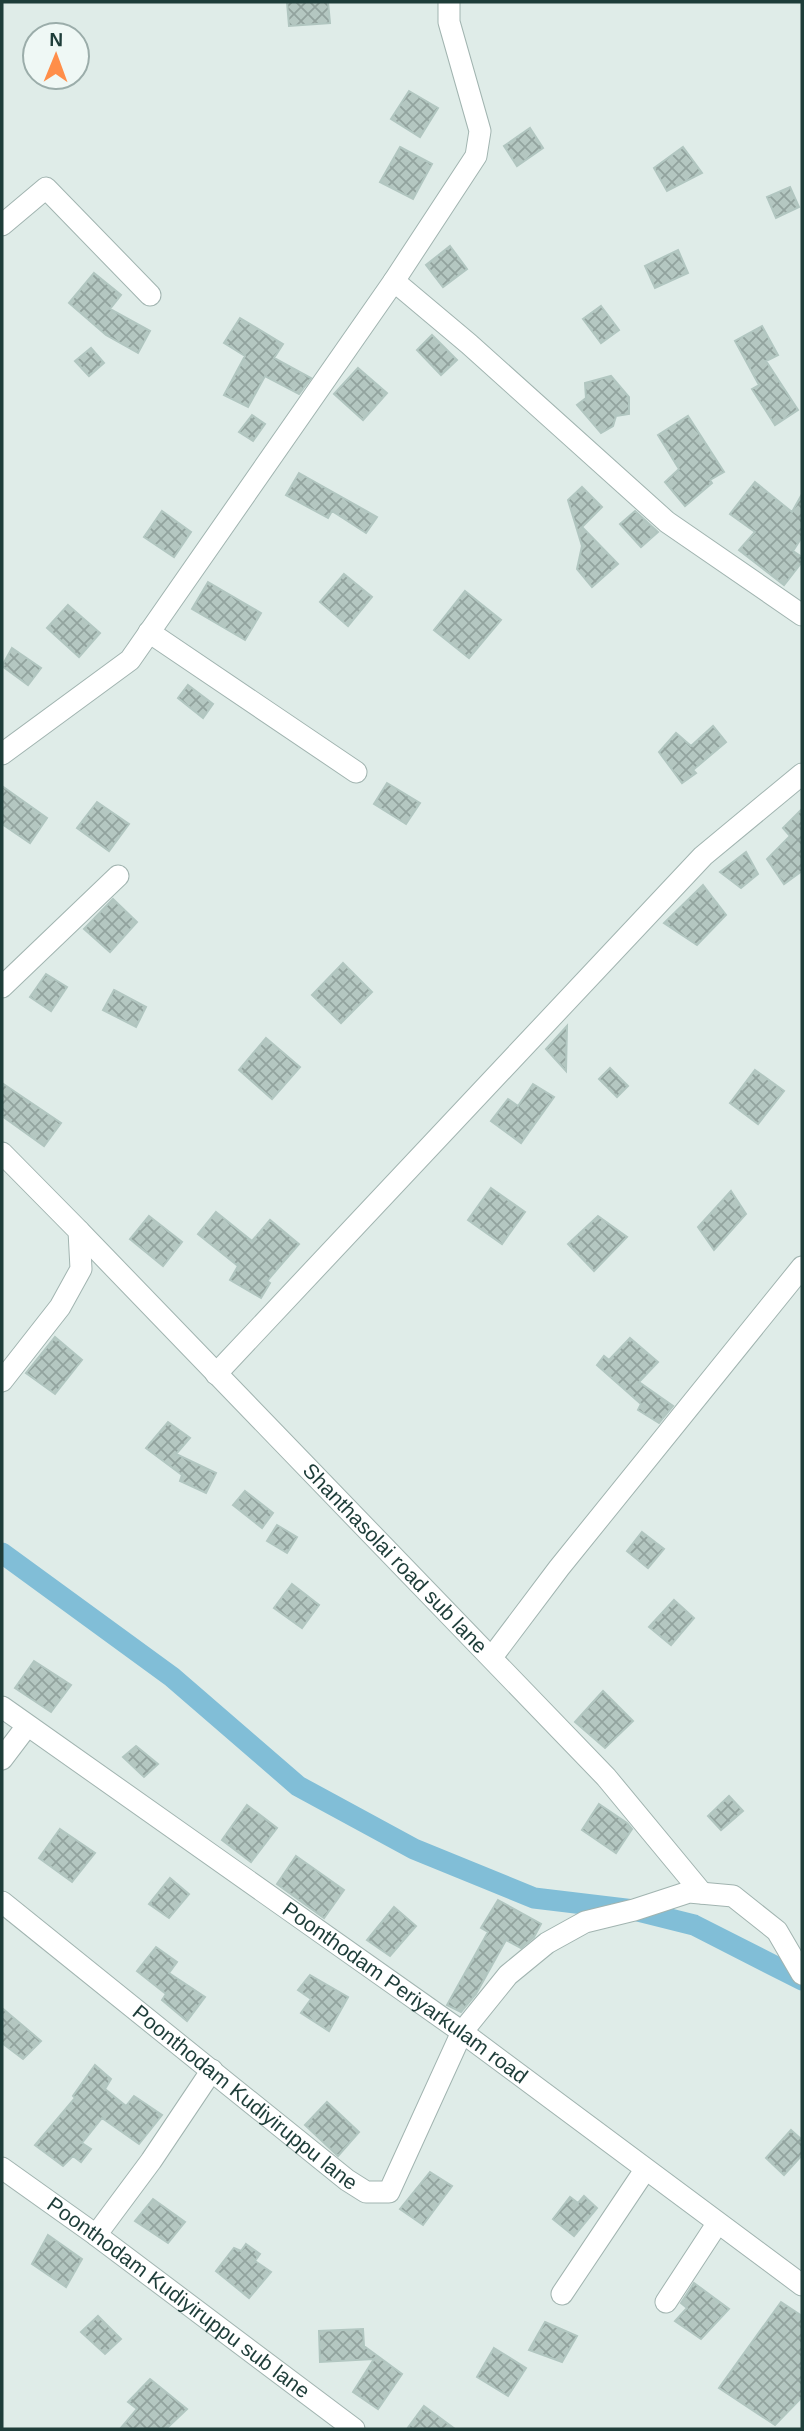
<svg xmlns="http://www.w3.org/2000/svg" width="804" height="2431" font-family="Helvetica,sans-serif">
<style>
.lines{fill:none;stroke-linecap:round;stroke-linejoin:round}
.canal{stroke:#81bed7;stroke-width:21}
.building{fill:url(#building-cross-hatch);stroke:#b1c6c0;stroke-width:2}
.minor-casing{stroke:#a1b4b0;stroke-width:23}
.minor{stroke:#fff;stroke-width:21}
.labels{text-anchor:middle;stroke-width:7;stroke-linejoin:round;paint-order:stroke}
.street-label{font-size:21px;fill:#1e3d39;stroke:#eff8f5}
</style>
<defs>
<pattern id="building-cross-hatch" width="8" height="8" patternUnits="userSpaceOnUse" patternTransform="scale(1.75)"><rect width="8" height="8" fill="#b4c7c1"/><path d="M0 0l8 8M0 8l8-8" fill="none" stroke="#92a39e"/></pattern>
</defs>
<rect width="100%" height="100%" fill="#dfece8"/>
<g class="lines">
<path class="canal" d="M2,1553l170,124 126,109 116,63 120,49 100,12 60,15 108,55"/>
</g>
<path class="building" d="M287,2h41l2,21 -41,3z
M409,91l29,17 -18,29 -29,-18z
M530,128l13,20 -26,18 -13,-20z
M400,147l32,17 -19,35 -33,-17z
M683,147l19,26 -35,18 -13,-23z
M790,187l9,20 -23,11 -9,-21z
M450,246l17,23 -24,18 -17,-22z
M678,250l10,23 -33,15 -10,-22z
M94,273l27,22 -11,14 40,22 -12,22 -32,-18 -37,-32z
M601,306l18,24 -18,13 -18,-24z
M240,318l43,26 -9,14 37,20 -12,16 -34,-18 -17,31 -24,-12 21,-39 -21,-13z
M762,326l16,29 -12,6 32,49 -23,15 -23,-36 7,-4 -24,-44z
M432,335l25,25 -16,15 -24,-25z
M91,348l13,15 -15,13 -14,-15z
M358,368l29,25 -24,27 -29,-26z
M611,376l18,21v17l-13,2 -3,10 -12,7 -24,-28 9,-7 -1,-15z
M252,415l13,9 -12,17 -14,-9z
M688,416l36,56 -14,8 2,3 -27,23 -20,-24 14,-13 -21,-34z
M299,473l78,44 -11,16 -34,-22 -4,7 -42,-23z
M755,482l37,30 10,-18v43l-9,14 9,6v5l-18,23 -45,-35 16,-18 -25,-18z
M582,487l20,20 -20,20 36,37 -26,23 -15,-18 5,-23 -14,-46z
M162,511l29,21 -17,25 -30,-20z
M635,511l23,21 -17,15 -21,-23z
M344,574l28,23 -24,29 -28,-24z
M208,582l53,31 -16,27 -53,-31z
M465,591l36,29 -32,38 -35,-28z
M68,605l32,28 -21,24 -32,-29z
M12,648l29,20 -13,17 -26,-19z
M188,685l25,19 -10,14 -25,-20z
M713,726l13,16 -33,28 3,3 -14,10 -23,-31 17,-19 15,13z
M387,783l33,20 -14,21 -32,-20z
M2,786l45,32 -17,25 -28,-19z
M97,802l32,22 -20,27 -32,-23z
M802,809v62l-18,13 -17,-25 23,-23 -7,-8z
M746,852l12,22 -17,14 -21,-16z
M703,885l23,30 -29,30 -33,-22z
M113,899l24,23 -27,30 -26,-23z
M343,963l29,29 -31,31 -29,-28z
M46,974l21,13 -16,24 -21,-14z
M114,990l32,17 -10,20 -33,-17z
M567,1026l-1,45 -20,-22z
M266,1038l34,29 -28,32 -33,-29z
M610,1068l18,18 -11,11 -18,-18z
M755,1070l29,21 -26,33 -28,-21z
M2,1083l59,40 -17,23 -42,-30z
M533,1084l21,13 -33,46 -30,-22 17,-22 10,7z
M491,1188l34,24 -23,32 -34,-24z
M731,1191l15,23 -32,36 -16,-23z
M216,1212l36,29 18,-21 29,24 -32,37 3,2 -9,15 -31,-18 8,-14 -40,-32z
M149,1216l33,26 -19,24 -33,-27z
M598,1216l29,21 -33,34 -26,-27z
M55,1337l27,23 -27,34 -29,-21z
M630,1338l28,24 -19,20 34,24 -14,17 -21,-13 3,-6 -44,-39 7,-9 5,4z
M168,1422l22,16 -14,16 40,19 -10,20 -26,-12 2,-6 -36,-27z
M245,1491l28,22 -11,15 -29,-23z
M277,1525l20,12 -10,16 -20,-12z
M642,1532l22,17 -16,19 -21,-17z
M292,1584l27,21 -17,23 -28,-20z
M674,1600l20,18 -23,27 -22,-18z
M34,1661l37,24 -20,27 -36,-24z
M603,1691l30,30 -28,27 -30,-26z
M136,1746l22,18 -14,13 -21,-20z
M729,1796l14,15 -22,19 -13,-14z
M599,1804l28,19 5,6 -16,24 -34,-23z
M247,1805l30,23 -26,34 -29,-22z
M60,1829l35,24 -23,29 -33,-24z
M296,1856l48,34 -20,28 -47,-34z
M170,1878l19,16 -20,24 -20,-14z
M498,1900l43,24 -7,13 -13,11 -15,-8 -30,54 -15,18 -14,-7 41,-73 -7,-4z
M394,1907l22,19 -26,30 -23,-16z
M156,1947l21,15 -8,11 36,24 -18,24 -25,-21 4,-6 -29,-23z
M310,1975l38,22 -19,34 -28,-18 10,-14 -13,-9z
M2,2008l39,33 -18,18 -21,-16z
M95,2065l16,14 -6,10 21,17 8,-10 28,19 -23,29 -37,-26 -20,25 9,6 -10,13 -8,-6 -10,10 -28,-21 40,-47 -2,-2z
M327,2102l32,30 -21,24 -33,-31z
M791,2130l11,10v15l-18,20 -18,-17z
M430,2172l22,14 -29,39 -23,-16z
M584,2196l13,12 -23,28 -21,-17 17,-22 8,6z
M153,2199l32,23 -17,21 -33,-22z
M48,2235l34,24 -16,28 -34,-23z
M246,2244l14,10 -5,7 16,11 -22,26 -33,-27 18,-23 7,3z
M694,2283l35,26 -28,30 -26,-18 12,-13 -6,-5z
M781,2302l21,14v81l-27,28 -56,-37z
M98,2316l23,23 -16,15 -24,-22z
M545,2322l32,14 -15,26 -33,-12z
M363,2329l1,17 38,28 -24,35 -25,-17 21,-33 -54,3 -1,-31z
M494,2348l32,20 -18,28 -31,-19z
M150,2379l37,30 -21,20h-46l17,-20 -9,-7z
M424,2406l31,23h-48z"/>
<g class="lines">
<defs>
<g id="minor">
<path d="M2,225l44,-37 104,107"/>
<path d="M394,281l75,63 198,178 135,93"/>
<path d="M149,632l207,140"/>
<path d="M2,754l128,-94 264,-379 82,-125 4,-25 -31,-109v-20"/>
<path d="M2,987l116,-111"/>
<path d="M2,1153l77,78 2,38 -21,38 -58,74"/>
<path id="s1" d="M79,1231l527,546 96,116"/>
<path d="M216,1374l487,-518 99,-82"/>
<path d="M492,1657l67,-89 243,-301"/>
<path id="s2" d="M2,1707l460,325 340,253"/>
<path d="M2,1759l25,-33"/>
<path id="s3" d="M2,1902l345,278 19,12h23l73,-160 46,-57 39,-32 38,-21 49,-12 55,-18 44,4 44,35 25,43"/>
<path id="s4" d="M2,2168l94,67 258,194"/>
<path d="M96,2235l55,-74 61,-91"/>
<path d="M562,2294l83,-124"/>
<path d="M666,2302l51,-78"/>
</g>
</defs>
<use href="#minor" class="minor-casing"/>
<use href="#minor" class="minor"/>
</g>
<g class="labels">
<g class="street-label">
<text dy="7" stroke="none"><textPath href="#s1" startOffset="455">Shanthasolai road sub lane</textPath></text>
<text dy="7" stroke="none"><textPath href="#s2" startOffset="494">Poonthodam Periyarkulam road</textPath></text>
<text dy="7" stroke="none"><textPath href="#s3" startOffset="312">Poonthodam Kudiyiruppu lane</textPath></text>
<text dy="7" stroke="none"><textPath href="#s4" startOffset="219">Poonthodam Kudiyiruppu sub lane</textPath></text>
</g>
</g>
<rect width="804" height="2431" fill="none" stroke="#1e3d39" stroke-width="7"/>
<g transform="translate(56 56) rotate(1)"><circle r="33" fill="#eff8f5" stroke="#9badaa" stroke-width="2"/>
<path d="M0-5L12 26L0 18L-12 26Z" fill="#ff8e49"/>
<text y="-10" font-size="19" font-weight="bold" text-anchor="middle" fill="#1e3d39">N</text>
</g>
</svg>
